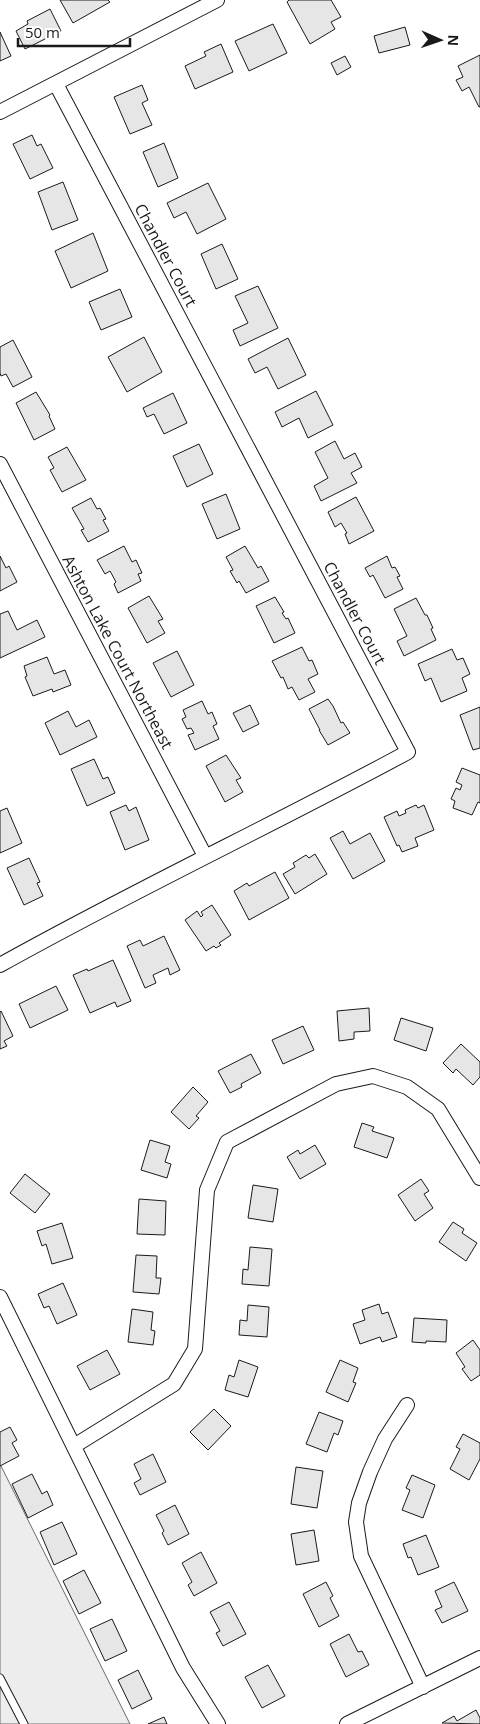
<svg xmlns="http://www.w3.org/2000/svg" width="480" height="1724" font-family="'Open Sans',sans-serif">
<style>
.built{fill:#ededed;stroke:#6a6a6a}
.building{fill:#e6e6e6;stroke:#1a1a1a}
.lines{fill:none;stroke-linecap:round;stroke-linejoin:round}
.service-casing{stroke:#1a1a1a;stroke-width:9}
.minor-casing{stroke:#1a1a1a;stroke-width:16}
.service{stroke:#fff;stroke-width:7}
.minor{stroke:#fff;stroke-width:14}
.labels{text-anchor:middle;stroke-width:4;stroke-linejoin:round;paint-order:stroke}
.street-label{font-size:16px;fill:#1a1a1a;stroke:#fff}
</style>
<rect width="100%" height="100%" fill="#fff"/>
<path class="built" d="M0,1464l130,260h-130z"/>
<path class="building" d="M60,0h48l2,2 -37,21z
M289,0h42l10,17 -10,5 4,7 -25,15 -23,-42z
M50,9l11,22 -36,18 -9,-18 12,-7 -1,-3z
M273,24l14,29 -38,18 -14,-30z
M405,27l5,18 -31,8 -5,-17z
M0,32l11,24 -11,5z
M221,44l12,28 -38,17 -10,-23 21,-10 -2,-4z
M480,55v52h-1l-10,-20 -7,4 -6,-11 7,-3 -5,-11z
M345,56l6,11 -14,8 -6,-12z
M142,85l6,15 -6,3 10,22 -22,9 -16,-37z
M32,135l5,11 4,-2 12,24 -23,11 -17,-35z
M164,143l14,35 -20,9 -15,-35z
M63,182l15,38 -26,10 -14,-38z
M208,183l18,36 -29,15 -11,-22 -12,6 -7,-15z
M93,233l15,38 -37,17 -16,-37z
M222,244l16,35 -22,10 -15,-35z
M258,286l20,42 -38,18 -7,-16 15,-7 -13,-27z
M120,289l12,28 -31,13 -12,-28z
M144,337l18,35 -35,20 -19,-35z
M288,338l18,37 -28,14 -11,-22 -12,6 -7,-14z
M13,340l19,37 -19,10 -7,-13 -5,2 -1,-3v-26z
M316,391l17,34 -25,13 -9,-20 -17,9 -7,-15z
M36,392l14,23 -1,1 6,13 -21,11 -18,-37z
M173,393l14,30 -23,11 -10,-20 -7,3 -4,-9z
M335,441l9,18 11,-6 7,14 -11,6 6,10 -36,18 -7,-15 14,-8 -13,-26z
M199,444l14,30 -26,13 -14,-31z
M67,447l19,33 -24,12 -12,-22 4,-2 -6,-11z
M226,494l14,35 -23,10 -15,-35z
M356,497l18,34 -25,13 -4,-10 2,-1 -6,-10 -6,4 -7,-15z
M91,498l6,11 3,-1 6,11 -3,1 6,11 -21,11 -7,-12 3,-1 -12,-21z
M124,546l8,16 4,-2 6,13 -4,1 3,7 -23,12 -4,-9 2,-2 -6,-11 -5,3 -8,-14z
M245,546l13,22 3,-2 8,15 -23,12 -7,-12 -2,2 -7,-12 3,-1 -7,-13z
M0,556l6,12 3,-2 8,16 -17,9z
M387,556l5,12 3,-1 5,9 -3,1 6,12 -18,9 -12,-23 -3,2 -5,-9z
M149,596l14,23 -5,2 7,12 -18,10 -19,-35z
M275,597l9,15 -2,1 4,6 2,-1 7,15 -21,10 -18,-37z
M416,598l9,17h2l6,13 -2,1 5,11 -32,16 -7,-15 10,-5 -13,-27z
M8,611l9,19 20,-10 8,17 -45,21v-44z
M302,647l7,14 3,-1 6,14 -10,5 7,13 -16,8 -7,-13 -4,2 -5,-12 -2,1 -9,-17z
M452,649l5,11 6,-2 7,16 -8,4 5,13 -26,11 -10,-24 -6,3 -7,-17z
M177,651l17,34 -23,12 -18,-34z
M47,657l7,17 11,-4 6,15 -18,7 -1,-3 -19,7 -8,-19 2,-1 -3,-10z
M328,699l5,7 8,17 2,-1 7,11 -22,12 -9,-15h1l-11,-21z
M202,701l6,13 4,-2 5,12 -4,2 6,13 -24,11 -7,-15 6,-2 -3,-5 -4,1 -5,-10 4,-2 -3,-7z
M250,705l9,19 -16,8 -10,-19z
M480,707v41l-7,2 -13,-35z
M68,711l8,16 13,-7 8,17 -37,18 -15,-32z
M226,755l15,23 -5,2 7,12 -18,10 -19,-36z
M94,759l9,20 5,-2 7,16 -28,13 -16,-37z
M462,768l18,7v28l-2,-1 -6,13 -19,-7 2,-7 -4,-2 5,-11 4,2 2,-5 -6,-3z
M126,805l3,6 7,-4 13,33 -24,10 -15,-38z
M416,805l2,3 6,-3 10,25 -19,8 3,8 -16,6 -3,-7 -2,1 -13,-29 13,-6 2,5 7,-3 -1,-3z
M7,808l15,35 -22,10v-42z
M343,831l7,13 20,-11 15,28 -32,18 -23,-41z
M315,854l12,20 -32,20 -12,-20 12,-7 -2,-4 13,-8 3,3z
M29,858l11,24 -3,1 6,13 -19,9 -17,-37z
M275,872l14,26 -40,22 -15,-29 13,-8 2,3z
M212,905l19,30 -12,8 2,2 -5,3 -2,-2 -8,5 -21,-31 12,-9 4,6 2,-2 -2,-3z
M164,936l16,34 -10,5 -2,-7 -15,7 3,8 -11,5 -18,-42 13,-6 3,6z
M113,960l18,41 -14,6 -2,-5 -25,11 -17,-38 14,-6 1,2z
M56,986l12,24 -38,18 -11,-24z
M369,1008l1,23 -16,1v7l-15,2 -2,-30z
M1,1011l12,25 -9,5 3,5 -7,3v-37z
M401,1018l32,10 -7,23 -32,-11z
M303,1026l11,24 -31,14 -11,-24z
M461,1044l19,18v15l-7,8 -17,-16 -3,4 -10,-10z
M251,1054l10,19 -20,11 1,3 -12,6 -12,-22z
M193,1087l15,15 -12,14 3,2 -10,11 -18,-17z
M362,1123l12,4 -2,4 22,7 -7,20 -33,-11z
M150,1140l20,6 -5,16 6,2 -4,14 -26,-8z
M315,1145l11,19 -26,15 -13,-22 11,-7 2,4z
M25,1174l25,20 -15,19 -25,-20z
M421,1179l8,12 -5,3 9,14 -18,13 -17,-26z
M253,1185l25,4 -5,33 -25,-4z
M139,1199l27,2 -1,34 -28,-1z
M453,1222l11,7 -2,4 15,10 -11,18 -27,-19z
M62,1223l11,35 -21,6 -6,-20 -4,2 -5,-15z
M250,1247l22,2 -3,37 -27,-2 1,-15 5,1z
M136,1255l21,1 -1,22h5l-2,16 -26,-2z
M63,1283l14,32 -20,9 -8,-18 -5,2 -6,-14z
M379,1304l3,10 6,-2 9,25 -15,5 -2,-5 -20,7 -7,-20 12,-4 -3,-10z
M248,1305l21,2 -2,30 -28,-2 1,-15 7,1z
M132,1309l21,3 -2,18 4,1 -2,14 -25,-3z
M414,1318l33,2 -1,22 -20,-1v2l-14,-1z
M473,1340l7,10v25l-9,6 -9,-12 3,-2 -9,-14z
M107,1350l13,24 -30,16 -13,-24z
M239,1360l19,7 -10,30 -23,-7 4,-15 5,2z
M340,1360l18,8 -5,14 3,1 -8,19 -22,-10z
M214,1409l17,17 -23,24 -18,-18z
M319,1412l24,9 -5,14 -4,-2 -7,19 -21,-8z
M10,1427l7,13 -5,3 7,13 -19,10v-34z
M463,1434l17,9v16l-11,21 -19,-11 10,-20 -4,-2z
M153,1454l13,28 -26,13 -6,-12 7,-4 -7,-15z
M296,1467l27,4 -6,37 -26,-4z
M32,1474l10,20 5,-3 6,14 -25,13 -16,-34z
M412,1475l23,10 -12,33 -21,-8 8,-20 -4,-2z
M175,1505l14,29 -21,11 -6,-12 2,-2 -8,-16z
M62,1522l15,32 -23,11 -14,-33z
M314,1530l5,31 -23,4 -5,-31z
M426,1535l13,32 -21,8 -7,-18 -3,1 -5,-14z
M201,1552l16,31 -23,13 -6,-11 4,-3 -10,-19z
M84,1570l17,33 -22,11 -16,-33z
M326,1582l7,14 -3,2 9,18 -20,11 -16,-33z
M454,1582l14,29 -26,12 -7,-13 7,-3 -7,-16z
M229,1602l17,32 -23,12 -7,-13 4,-2 -10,-19z
M112,1619l15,32 -22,10 -15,-32z
M349,1634l9,18 4,-1 7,14 -23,12 -16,-33z
M268,1665l17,31 -23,12 -17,-31z
M138,1670l14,29 -20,10 -14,-29z
M476,1710l4,8v6l-38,-1 12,-7 3,5z
M164,1717l3,7h-19z"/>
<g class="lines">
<defs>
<path id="service" d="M0,1678l24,46"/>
<path id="minor" d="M0,112l217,-112
M0,464l205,392
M0,965c134,-75 273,-140 408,-213l-352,-668
M0,1297l183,371 35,56
M407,1405l-22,34 -15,33 -11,31 -3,19 5,34 62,131
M74,1446l100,-62 21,-35 12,-159 20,-48 109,-58 37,-8 34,11 31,22 42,69
M347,1724l133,-66"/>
</defs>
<use href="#service" class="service-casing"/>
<use href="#minor" class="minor-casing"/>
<use href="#service" class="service"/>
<use href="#minor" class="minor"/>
</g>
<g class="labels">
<g class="street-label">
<text transform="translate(166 255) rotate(62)" y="6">Chandler Court</text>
<text transform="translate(355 613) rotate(62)" y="6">Chandler Court</text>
<text transform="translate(118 652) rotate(62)" y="6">Ashton Lake Court Northeast</text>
</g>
</g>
<g transform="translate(440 40) rotate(92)" stroke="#ffffff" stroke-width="4" paint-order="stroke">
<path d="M0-4L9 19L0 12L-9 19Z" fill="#1a1a1a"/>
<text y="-8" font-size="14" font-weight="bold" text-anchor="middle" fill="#1a1a1a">N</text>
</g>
<path d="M18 38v8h112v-8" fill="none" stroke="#1a1a1a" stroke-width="2.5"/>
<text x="25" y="38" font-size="15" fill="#1a1a1a" stroke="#ffffff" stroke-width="4" paint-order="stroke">50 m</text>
</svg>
